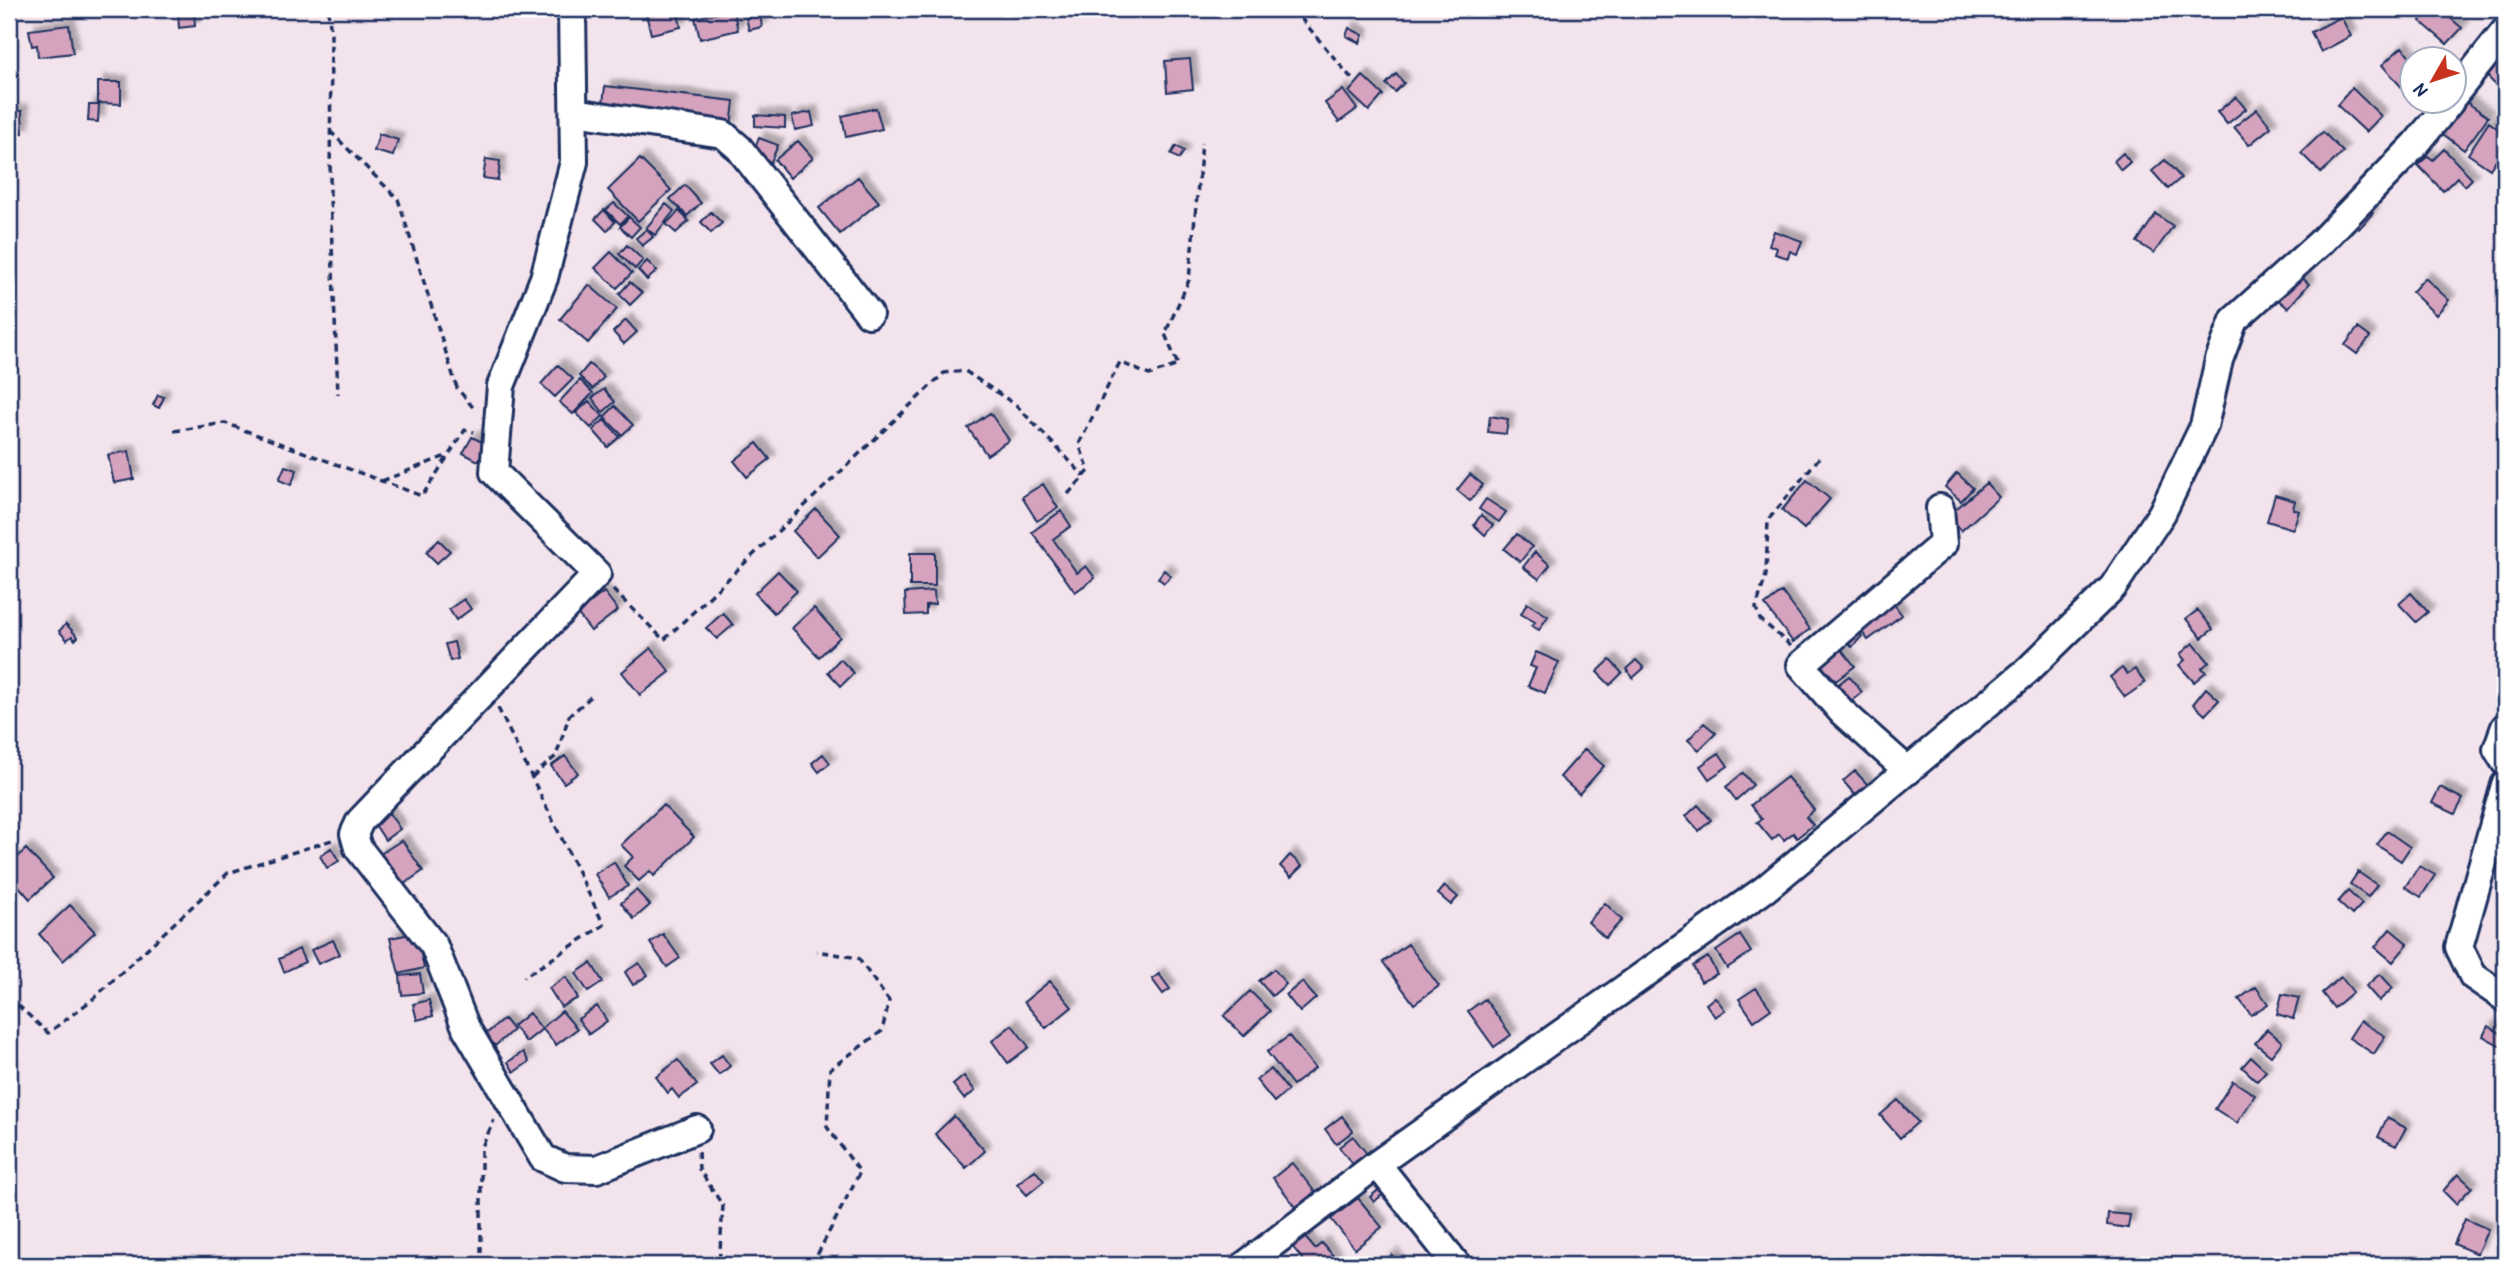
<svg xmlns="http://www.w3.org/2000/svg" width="2514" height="1274" font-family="'Patrick Hand',sans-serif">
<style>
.building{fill:#d6a3be;stroke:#1b2f5e;stroke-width:2;filter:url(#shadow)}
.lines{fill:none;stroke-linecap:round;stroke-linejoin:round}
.minor-casing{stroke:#1b2f5e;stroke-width:32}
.path{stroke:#1b2f5e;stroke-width:3.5;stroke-dasharray:7 5;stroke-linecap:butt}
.minor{stroke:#fff;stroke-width:26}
</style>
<defs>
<filter id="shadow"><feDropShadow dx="6" dy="-6" stdDeviation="2" flood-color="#0004"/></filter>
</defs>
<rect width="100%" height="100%" fill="#f3e3ec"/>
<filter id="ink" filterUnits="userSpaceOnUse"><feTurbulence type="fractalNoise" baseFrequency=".0143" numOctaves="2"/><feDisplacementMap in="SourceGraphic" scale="14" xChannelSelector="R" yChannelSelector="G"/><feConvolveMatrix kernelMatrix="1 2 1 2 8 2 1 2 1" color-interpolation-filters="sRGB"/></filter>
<g filter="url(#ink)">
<path class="building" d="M669,9h8l4,18 -30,7 -5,-20z
M2431,9h9l22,19 -15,16 -27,-23z
M194,10l1,16 -16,2 -1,-17z
M733,10l5,20 -38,9 -5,-21z
M760,15l2,12 -13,3 -3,-12z
M2341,17l10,19 -30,16 -10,-20z
M69,25l4,28 -35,4 -1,-12 -5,1 -3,-16z
M1349,28l14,7 -3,8 -14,-7z
M2402,47l11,13 -1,39 -30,-34z
M1190,59l3,30 -26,3 -2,-31z
M2498,61l7,8v26l-20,-21z
M1396,74l8,9 -9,9 -9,-8z
M1363,76l20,19 -14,16 -20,-19z
M98,82h23v22l-23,-1z
M605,86l129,15 -3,26 -129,-15z
M2352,88l29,28 -15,16 -29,-27z
M1343,90l14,19 -18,13 -14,-19z
M2236,97l10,12 -19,15 -10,-12z
M2462,99l26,18 -24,33 -25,-19z
M89,105h10l-1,17 -10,-1z
M876,108l6,21 -36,8 -4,-21z
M2257,109l14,18 -22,18 -15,-18z
M9,111h13l1,22 -14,1z
M811,112l3,14 -19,4 -3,-14z
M755,115l30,2v11l-30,-2z
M2489,122l16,12v12l-15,23 -22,-15z
M2323,132l20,20 -22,21 -20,-20z
M379,134l19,6 -5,16 -19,-5z
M759,138l19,7 -7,17 -19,-7z
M798,141l15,17 -23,20 -15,-18z
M1176,146l8,5 -5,8 -8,-5z
M2444,149l28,30 -7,7 -8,-9 -14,14 -25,-26 10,-9 5,4z
M2123,153l7,9 -9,8 -7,-9z
M486,159l14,2 -2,19 -15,-2z
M640,159l31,31 -33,31 -30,-31z
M2165,160l16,18 -13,11 -16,-18z
M858,177l21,25 -39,32 -21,-26z
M685,185l16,18 -14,13 -17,-17z
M614,203l14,13 -8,8 -14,-14z
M666,204l8,7 -19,24 -9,-7z
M2364,206l9,7 -14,16 -9,-7z
M604,210l11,12 -8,9 -12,-12z
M679,211l10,10 -13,12 -10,-9z
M711,212l11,11 -11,10 -10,-11z
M2156,214l17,12 -19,27 -17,-11z
M629,217l11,10 -9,10 -11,-10z
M647,229l6,8 -11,9 -6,-8z
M1774,231l28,10 -5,13 -7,-3 -2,7 -13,-4 2,-6 -8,-3z
M627,245l16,15 -8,9 -16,-15z
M611,252l21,21 -15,15 -22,-20z
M647,261l10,10 -10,9 -9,-10z
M2297,273l12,11 -21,24 -12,-10z
M2425,278l24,22 -13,15 -24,-23z
M630,282l12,11 -12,12 -11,-11z
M589,285l28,24 -29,34 -28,-24z
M626,320l11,12 -13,12 -11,-12z
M2358,328l12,9 -13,17 -12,-9z
M589,364l15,13 -11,12 -14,-13z
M558,365l15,14 -18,18 -14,-13z
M580,380l13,13 -20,21 -14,-12z
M604,389l11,13 -12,10 -11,-14z
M158,395l6,2 -5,11 -6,-3z
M589,401l14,15 -12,12 -15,-15z
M615,406l18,19 -11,10 -18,-18z
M990,413l19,27 -22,15 -19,-27z
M1490,416l18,3 -2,15 -18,-2z
M604,420l16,17 -12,10 -15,-17z
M472,437l16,8 -10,16 -15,-8z
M757,443l13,16 -23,18 -13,-16z
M129,451l5,28 -20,4 -6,-28z
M285,466l12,4 -6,15 -12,-5z
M1957,473l16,15 -12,13 -16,-14z
M1470,474l13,11 -13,16 -13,-11z
M1807,480l23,19 -26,30 -22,-19z
M1986,483l13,14 -38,34 -13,-15z
M1043,484l15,24 -21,13 -15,-24z
M2275,495l20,6 -2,8 6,2 -6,18 -26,-8z
M1486,499l20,13 -7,10 -20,-13z
M816,509l24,26 -23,22 -24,-26z
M1061,511l10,15 -18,13 24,34 9,-7 9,12 -20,14 -43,-60z
M1481,515l12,10 -8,10 -11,-10z
M1517,534l15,13 -12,15 -16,-13z
M439,540l11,11 -13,12 -11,-11z
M1535,552l15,13 -11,14 -16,-12z
M910,553h25v33h-25z
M1164,570l7,6 -7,7 -6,-5z
M778,571l19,20 -23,22 -19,-20z
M934,591l1,13 -9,1v9l-20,1 -1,-22z
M604,592l14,18 -27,21 -14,-18z
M1782,592l28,37 -17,13 -28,-37z
M2411,593l17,19 -12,10 -17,-18z
M1888,596l14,19 -34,25 -14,-19z
M464,599l7,10 -15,11 -7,-11z
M1527,603l21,13 -9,14 -7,-4 3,-4 -14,-8z
M814,608l26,29 -21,20 -27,-29z
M2198,610l15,19 -11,9 -16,-19z
M723,613l10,12 -16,14 -11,-11z
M66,624l12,13 -3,3 -3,-4 -5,4 -8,-9z
M1853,626l9,10 -10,11 -11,-10z
M1834,640l21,26 -19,15 -8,-9 -5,4 -13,-16z
M454,642l4,17 -8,2 -5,-17z
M2193,643l16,19 -7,6 4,4 -12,10 -15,-17 6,-5 -5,-6z
M651,648l19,24 -30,23 -18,-23z
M1536,652l23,10 -14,31 -17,-7 8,-18 -6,-2z
M840,659l14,14 -13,13 -13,-14z
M1610,660l12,13 -12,12 -13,-13z
M1636,660l8,8 -11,10 -7,-9z
M2122,668l5,6 8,-5 10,14 -20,14 -15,-20z
M1849,676l13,16 -12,10 -14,-16z
M2206,688l13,12 -14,15 -12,-11z
M1704,723l12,10 -17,17 -11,-10z
M1585,749l19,17 -25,28 -19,-17z
M1719,753l9,13 -19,13 -9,-13z
M823,754l7,9 -11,9 -7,-9z
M565,756l13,17 -14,10 -13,-17z
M1855,771l13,14 -12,11 -13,-15z
M1743,773l10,12 -17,15 -10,-13z
M1787,777l27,33 -8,7 7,8 -16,13 -4,-5 -9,7 -5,-6 -7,6 -15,-18 5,-3 -11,-14z
M2440,787l23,12 -8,15 -23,-11z
M663,805l31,32 -40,39 -4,-5 -11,10 -15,-15 9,-9 -12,-12z
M1698,805l13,15 -12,11 -13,-15z
M389,813l11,16 -15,11 -11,-17z
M2387,831l23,16 -9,14 -24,-16z
M402,840l21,31 -25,17 -21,-32z
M331,848l8,13 -12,7 -7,-12z
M26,849l27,29 -23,21 -21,-24v-10z
M1290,855l12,11 -11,11 -11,-11z
M614,862l14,24 -19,11 -14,-23z
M2419,866l16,9 -14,22 -16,-10z
M2358,872l19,13 -9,12 -18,-13z
M1445,886l13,11 -7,8 -13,-11z
M636,890l14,15 -16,14 -13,-16z
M2348,891l14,13 -10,11 -14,-13z
M1605,903l17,17 -17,18 -17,-16z
M70,905l25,27 -32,29 -24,-27z
M2390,929l18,15 -15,18 -18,-15z
M416,933l8,35 -25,6 -9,-36z
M663,934l17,24 -13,9 -17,-24z
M1740,935l11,17 -24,16 -11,-17z
M333,940l7,14 -22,10 -7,-14z
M1408,944l31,42 -25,18 -31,-42z
M299,949l6,13 -21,10 -5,-13z
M1708,957l9,17 -16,8 -8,-16z
M591,963l12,19 -15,10 -12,-19z
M639,963l9,12 -15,10 -8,-13z
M1274,969l12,15 -14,12 -13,-15z
M420,974l3,19 -21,2 -2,-19z
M1159,974l11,15 -7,5 -11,-15z
M2380,974l13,14 -14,13 -13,-15z
M566,977l12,21 -17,9 -12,-19z
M2341,977l12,15 -19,16 -12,-15z
M1050,981l22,26 -26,21 -22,-26z
M1302,982l14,16 -16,14 -14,-17z
M2256,987l12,17 -17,11 -12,-16z
M1756,988l15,21 -17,12 -15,-22z
M1250,991l20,20 -26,25 -20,-20z
M2282,994l17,4 -6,21 -16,-5z
M1715,997l10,13 -10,7 -9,-13z
M1485,999l26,36 -17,12 -26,-36z
M429,1000l4,16 -16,4 -4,-16z
M597,1006l10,15 -18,13 -11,-15z
M562,1011l15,18 -21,16 -14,-17z
M529,1013l13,16 -16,13 -13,-16z
M504,1019l9,11 -18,16 -9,-12z
M2360,1021l25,15 -11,18 -25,-16z
M1012,1025l17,22 -21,16 -16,-22z
M2488,1026l17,10 -4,10 -18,-10z
M2267,1029l15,13 -11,14 -16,-13z
M1289,1036l26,32 -22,17 -26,-33z
M523,1052l6,10 -15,10 -6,-10z
M722,1055l8,11 -11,9 -9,-11z
M2251,1057l15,14 -9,10 -15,-14z
M678,1060l19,25 -18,13 -7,-9 -4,4 -12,-16z
M1271,1069l17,21 -14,12 -18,-22z
M964,1076l11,15 -11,8 -11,-14z
M2233,1081l22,14 -18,28 -22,-14z
M1898,1100l20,22 -18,16 -20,-23z
M954,1116l31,35 -19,17 -31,-34z
M1342,1116l11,15 -17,13 -11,-15z
M2387,1118l19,10 -10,18 -18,-9z
M1353,1136l14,18 -14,11 -14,-18z
M1292,1163l23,29 -19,15 -23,-29z
M1035,1170l9,11 -17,14 -10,-11z
M2458,1174l14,13 -16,17 -13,-13z
M1381,1188l9,10 -3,3 -5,-6 -8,7 -4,-5z
M1358,1198l24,29 -27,22 -24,-30z
M2108,1213l22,2 -2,13 -21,-3z
M2465,1219l23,10 -11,25 -23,-10z
M1304,1236l11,13 7,-6 14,16 -8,6h-21l-15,-19z
M1392,1255l8,10h-20z"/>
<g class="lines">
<defs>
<path id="minor" d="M572,9l2,153 -30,116 -43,108 -7,86 103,102 -237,247 -6,13 4,14 76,98 32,82 77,130 22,10 32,1 100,-40
M2454,95l51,-64
M574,112l149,22 16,14 130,166
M2505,727l-8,22 8,13
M1908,771l-66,-59 -41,-47 142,-121 -3,-36
M2505,785l-46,162 14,29 32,22
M1377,1164l80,101
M1245,1265l132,-101 388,-275 262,-218 86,-84 49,-74 42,-87 15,-66 15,-40 86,-77 96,-99 34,-42"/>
</defs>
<use href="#minor" class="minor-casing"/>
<path class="path" d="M328,9l3,24 -1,163 8,198
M1293,9l59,70
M330,131l68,68 59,189 19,23
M174,431l51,-8 197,73 43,-66 9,2
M382,481l64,-25
M1068,494l21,-23 -10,-27 41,-82 29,13 29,-10 -13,-31 24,-54 13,-137
M613,590l51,50 280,-267 21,-2 51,34 68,71
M1791,646l-31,-27 -4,-11 10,-33 2,-55 51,-62
M498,708l106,217 -80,52
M532,777l24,-21 13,-40 25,-22
M9,997l39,36 45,-34 135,-126 104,-33
M698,1152l1,17 24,37 -4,59
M481,1265v-116l13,-29
M812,1265l48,-93 -33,-45 3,-58 52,-38 7,-30 -31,-43 -41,-7"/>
<use href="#minor" class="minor"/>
</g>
</g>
<rect width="2514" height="1274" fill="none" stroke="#fff" stroke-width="35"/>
<rect x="18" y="18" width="2479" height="1239" fill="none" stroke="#1b2f5e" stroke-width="2.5" filter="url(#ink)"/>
<g transform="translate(2433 80) rotate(231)"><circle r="33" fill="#ffffff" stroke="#a4acbf" stroke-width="2"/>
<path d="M0-5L12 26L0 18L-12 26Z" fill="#c8321e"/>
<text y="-10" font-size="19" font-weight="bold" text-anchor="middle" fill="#1b2f5e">N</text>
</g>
</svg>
